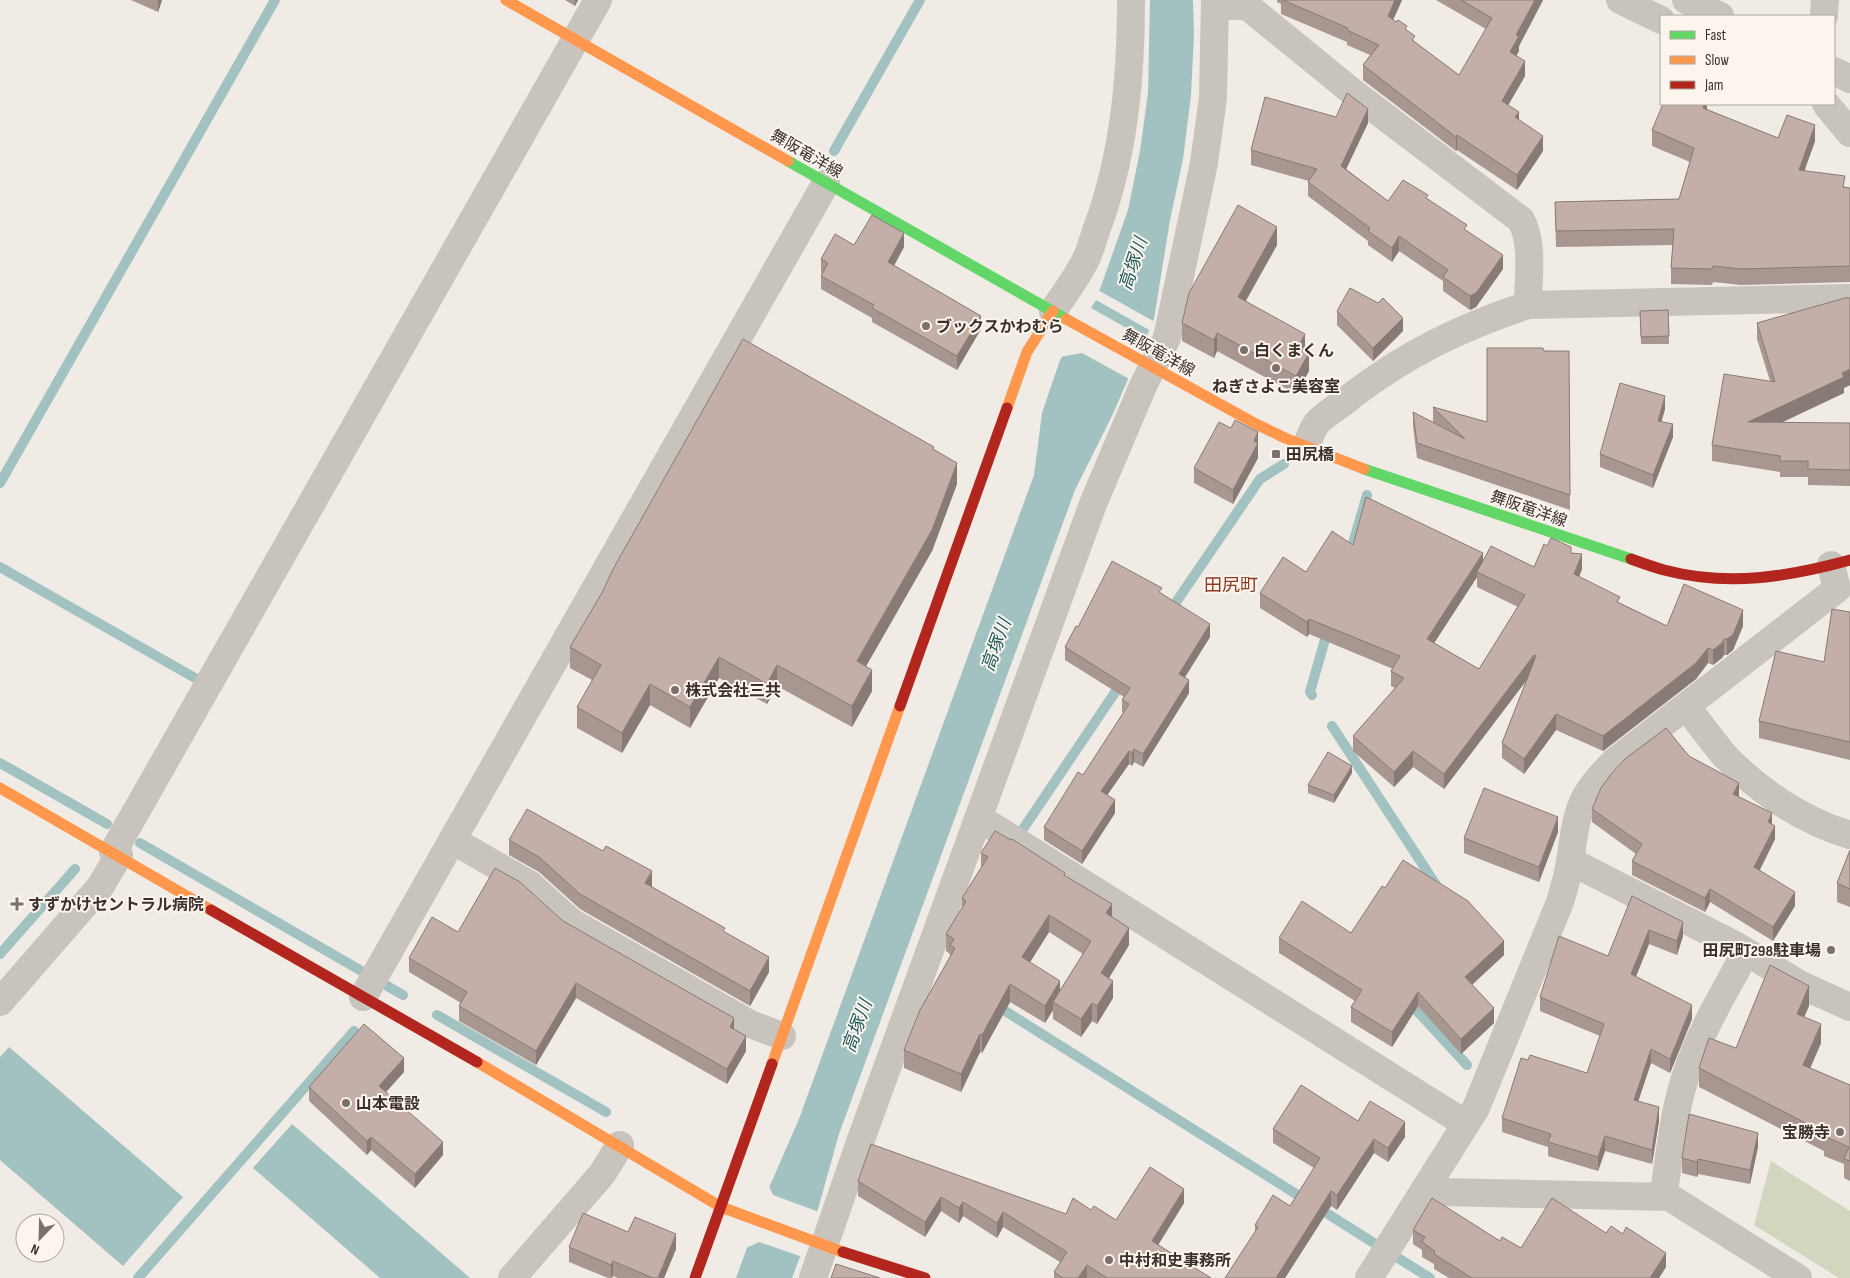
<svg xmlns="http://www.w3.org/2000/svg" width="1850" height="1278" font-family="'Sofia Sans Condensed','Noto Sans JP',sans-serif">
<style>
.green{fill:#d1d6bf}
.water{fill:#a1c2c1}
.pier{fill:#f0ebe5}
.lines{fill:none;stroke-linecap:round;stroke-linejoin:round}
.stream{stroke:#a1c2c1;stroke-width:10}
.street{stroke:#c9c3be;stroke-width:28}
.fast{stroke:#63d668;stroke-width:11}
.slow{stroke:#ff974d;stroke-width:11}
.jam{stroke:#b3261e;stroke-width:11}
.wall{fill:#a89690;fill-rule:evenodd}
.shaded-wall{fill:#887a75}
.building{fill:#c3afa7;stroke:#887a75}
.poi-dot{fill:#7a716c;stroke:#fbf5ee;stroke-width:2}
.labels{text-anchor:middle;stroke-width:4;stroke-linejoin:round;paint-order:stroke}
.street-label{font-size:16px;fill:#3b302b;stroke:#fbf5ee}
.poi-label{font-size:16px;font-weight:bold;fill:#3b302b;stroke:#fbf5ee;text-anchor:start}
.water-label{font-size:18px;font-style:italic;fill:#1f5a5e;stroke:#fbf5ee}
.neighbourhood-label{font-size:18px;fill:#8c3b22;stroke:#fbf5ee}
</style>
<rect width="100%" height="100%" fill="#f0ebe5"/>
<path class="green" d="M1771,1161l79,50v67h-11l-85,-53z"/>
<path class="water" d="M1150,0h43l1,34 -3,62 -8,63 -13,61 -16,99 -42,97 -37,74 -236,644 -21,75 -26,69h-56l32,-88 31,-71 235,-644 8,-62 18,-53 40,-71 28,-79 12,-59 8,-58z
M9,1047l174,150 -60,69 -123,-106v-103z
M292,1124l178,154h-90l-127,-110z"/>
<path class="pier" d="M1096,289l59,33 -4,9 -55,-31 -5,8 57,32 -17,40 -49,-27 -23,4z
M768,1184l5,11 46,17 -16,45 -44,-15 -15,7z"/>
<g class="lines">
<path class="stream" d="M834,151l86,-151
M0,483l275,-483
M1349,557l18,-62
M0,567l195,111
M1168,614l92,-135 24,-15
M1312,695l-2,-3 18,-63
M1332,726l106,162
M0,763l107,61
M1023,829l99,-147
M140,843l225,130
M0,954l75,-85
M382,983l21,12
M1407,1000l60,65
M994,1004l380,239
M437,1015l169,97
M1398,1258l32,20
M138,1278l216,-247"/>
<path class="street" d="M1620,0l41,20
M1686,0l34,16
M1215,6h32l108,88 166,126c13,24 7,58 7,85
M1824,16l1,-16
M1834,71l16,8
M1826,104l24,29
M1053,311c10,-15 22,-31 31,-48 6,-10 9,-24 13,-35 27,-72 34,-151 34,-228
M1306,447c3,-7 6,-18 11,-24 9,-10 23,-17 33,-26 56,-43 111,-70 178,-92l322,-7
M1686,706c12,16 25,33 38,49 34,36 79,66 126,80
M977,821l15,5 474,298
M452,840l77,44 42,38 179,102 32,12
M113,852l485,-852
M1570,861l165,84 66,40 49,22
M363,997l463,-814
M0,1002l100,-115 19,-32
M1428,1184l12,8 229,5 129,81
M1663,1197c7,-41 10,-85 24,-125 14,-42 38,-81 59,-120
M512,1278l90,-104 18,-29
M813,1278l47,-136 233,-638 50,-118 24,-48 37,-175 9,-65 2,-98
M1369,1278l107,-170 84,-206c4,-13 8,-27 10,-41 4,-24 5,-46 17,-67 8,-13 18,-23 28,-33l222,-172 -6,-24"/>
<path class="fast" d="M788,161l278,158
M1364,469l267,90"/>
<path class="slow" d="M506,0l282,161
M1066,319l190,105 29,14 79,31
M1007,408l20,-56 26,-41
M0,788l211,122
M477,1062l244,145 122,45
M772,1064l128,-358"/>
<path class="jam" d="M1631,559c11,4 22,8 33,11 65,17 123,7 186,-10
M900,706l107,-298
M211,910l266,152
M843,1252l82,26
M695,1278l77,-214"/>
</g>
<path class="wall" d="M131,0h31l-4,12z
M565,0h13l-3,6z
M1277,0h125l-9,20 14,11 8,11 44,33 27,-46 -50,-29h107l-24,46v5l-3,5 9,20 -17,29 35,46 -26,39 -60,-40 -1,1 -93,-71v-15l7,-10 -23,-10v-3l-66,-28v-10l-4,-2z
M1707,104v6l71,28 37,3 -11,30 41,16 5,1v94l-109,3 -28,-3 -1,3 -41,-1v-16l2,-23 -117,2 -1,-45 124,-3 11,-37 -38,-16v-16z
M1336,117l32,6 -22,46 42,32 40,-2 39,32 36,38 -27,38 -6,3 -27,-19v-10l-44,-30 -7,11 -24,-17v-4l-60,-45v-14l1,-1 -58,-16v-15z
M854,245l50,2 -10,19 87,63 -24,41 -85,-48v-4l-51,-29v-13l1,-3h-1v-14z
M1277,245l-31,56 59,50 4,20 -13,23 -79,-43 -3,7 -32,-17v-18z
M1850,298v87l-6,3v5l-63,30h69v63l-42,-1v-8h-28v-5l-68,-11v-16l58,-64 -13,-42v-16z
M1668,310l1,34h-28l-1,-33z
M1337,311l66,20 -30,30 -36,-36z
M1544,351h25l1,159 -153,-52 -4,-32v-14l20,10v-15l54,15z
M1665,409l-4,13 12,15 -20,51 -53,-21v-13z
M1231,428l27,4v26l-25,46 -39,-21v-15z
M934,450l23,34 -25,67 -66,115 6,25 -20,36 -75,-41 -10,18 -48,-26 -29,50 -40,-23 -28,48 -45,-25v-21l15,-27 -22,-12v-21z
M1353,545l181,22 13,-21 24,7 11,16 -3,8 41,26 47,23h76l-10,24 -6,5h-3l-2,3 -9,7 -5,-2 -12,16 -93,72 -47,-21 -32,44 -22,-16v-15l25,-63 -83,109 -31,-22 -19,20 -41,-36v-15l42,-48 -4,-2v-15l2,-2 -84,-35 -2,3 -47,-29v-15l46,-21zM1477,577v10l41,20 -39,62 -45,-26z
M1162,594l48,43 -26,40 5,16 -46,74 -9,-5 -2,4 -3,-2 -22,31 8,18 -33,51 -38,-24v-13l39,-52 40,-62 -1,-1v-12l2,-3 -59,-37v-13l13,-20z
M1850,612v148l-91,-22v-17l65,-59z
M1689,756l83,68 3,15 -15,31 35,36 -22,35 -63,-39 -5,10 -73,-37v-14l4,-7 -44,-32v-13z
M1352,773l-18,30 -26,-10v-8z
M1558,832l-19,50 -75,-29v-15z
M509,840l143,46v1l117,85 -19,34 -170,-97 -41,-37 -30,-17z
M1850,850v57l-13,-5v-19z
M981,853l84,23 47,41 17,28 -20,33 4,20 -16,26 -5,-3 -11,16 -28,-18v-9l-8,13 -35,-21 -28,51 -2,-1 -19,40 -57,-24v-18l46,-93v-3l-4,-3v-17l16,-25v-11l19,-30zM1049,932l34,22 -23,36 -30,-28z
M1632,896l51,40 -6,19 -28,-11 -13,33 56,42 -22,54 -19,-10 -13,38 21,20 -7,43 -47,-13 -7,20 -50,-15v-9l-46,-15v-14l85,-45 13,-37 -60,-25v-14l68,-41z
M563,921l171,108 12,22 -19,33 -151,-86 -40,67 -77,-44v-15l2,-3 -52,-31v-14l49,-26z
M1351,933l153,22 -32,30 22,38 -33,31 -43,-48 -26,41 -41,-25v-15l4,-6 -76,-48v-15z
M1809,1006l-5,11 17,26 -11,25 40,17v96l-6,-3v-14l-20,-8v-5l-125,-64v-19l37,-20z
M404,1072l-19,20 58,63 -28,33 -44,-38 -4,5 -58,-54v-14z
M1358,1121l47,16 -17,25 -14,-9 -37,57 -6,-4 -46,72h-60l30,-46v-7l35,-19 24,-38 -41,-25v-14z
M1758,1147l-8,37 -52,-10 -1,3 -15,-4v-15z
M858,1181l208,33 25,-4 25,10 68,-17 -26,42 53,33h-157v-6l6,-10 -57,-35 -6,11 -34,-22 -4,7 -18,-12 -16,26 -67,-41z
M1413,1230l87,11 21,7 85,-15 60,34 -7,11h-210l-15,-9v-5l-12,-7v-7l-9,-6z
M628,1232l48,17 -12,29h-46l-5,-2 -1,2h-4l-39,-16v-15z"/>
<path class="shaded-wall" d="M158,0h4l-4,12z
M575,0h3l-3,6z
M1395,0h7l-14,31v-15z
M1535,0h8l-24,46v5l-9,16v-15l6,-17z
M1525,61v15l-23,40v-15z
M1704,104h3v8l-4,-4z
M1368,109v14l-27,57v-14z
M1519,112v15l-4,-10z
M1815,125v16l-16,45v-16z
M1457,135v15l-1,1v-14z
M1543,136v15l-26,39v-15z
M1277,227v18l-39,69v-17z
M904,233v14l-16,29v-14z
M1399,236v15l-7,11v-14z
M1503,255v14l-27,38 -6,3v-14z
M981,316v13l-24,41v-14z
M1403,318v13l-30,30v-13z
M1217,333v18l-3,7v-18z
M1305,334v18l-7,-5z
M1309,353v18l-13,23v-18z
M1850,369v16l-6,3v5l-96,45v-16z
M1665,396v13l-7,25v-13z
M1673,424v13l-20,51v-13z
M1258,432v26l-25,46v-14l21,-49z
M957,463v21l-25,67 -75,131v-21z
M1483,553v16l-6,3v5l-50,77v-15z
M1582,554v15l-8,20v-15z
M1743,610v16l-10,24 -6,5v-16z
M1309,619v15l-2,3v-15z
M1210,624v13l-31,50v-13z
M1724,639v16l-2,3 -9,7v-15z
M1708,648v15l-12,16 -93,72v-15z
M1534,655v15l-90,119v-15z
M719,657v21l-29,50v-21z
M777,665v21l-10,18v-20z
M872,670v21l-20,36v-21z
M1189,680v13l-46,74v-13z
M650,684v21l-28,48v-20z
M1556,714v16l-32,44v-15z
M1134,749v13l-2,4v-13z
M1129,751v13l-28,40v-13z
M1413,751v16l-19,20v-15z
M1352,766v7l-18,30v-8z
M1739,783v14l-6,-3z
M1115,800v13l-33,51v-13z
M1772,813v14l-4,-5z
M1558,817v15l-19,50v-15z
M1775,826v13l-21,42v-14z
M652,871v15l-7,12v-15z
M1710,889v13l-5,10v-14z
M1795,892v14l-22,35v-14z
M1112,904v18l-6,-9z
M1049,915v17l-27,43v-18z
M1683,922v14l-6,19v-14z
M1129,928v17l-28,46v-18z
M1649,930v14l-18,44v-14z
M1504,941v14l-39,36v-14z
M769,957v15l-19,34v-15z
M1060,981v18l-7,3v8l-8,13v-17z
M1113,981v17l-16,26v-18z
M576,983v15l-40,67v-14z
M1010,984v18l-28,51v-18z
M1809,986v20l-12,27v-19z
M1418,992v14l-26,41v-15z
M1092,1003v18l-11,16v-18z
M1692,1005v14l-22,54v-14z
M1494,1008v15l-33,31v-15z
M734,1018v15l-4,-6z
M1821,1024v19l-18,42v-20z
M980,1034v18l-19,40v-18z
M746,1036v15l-19,33v-15z
M1651,1049v14l-17,51v-14z
M404,1058v14l-25,28v-14z
M1659,1107v14l-7,43v-14z
M1405,1122v15l-17,25v-14z
M1758,1133v14l-8,37v-14z
M1605,1136v15l-7,20v-14z
M371,1137v13l-4,5v-14z
M1374,1139v14l-37,57v-15z
M443,1142v13l-28,33v-14z
M1698,1159v15l-1,3v-15z
M1184,1189v14l-32,52v-14z
M1331,1191v15l-46,72h-9z
M941,1197v14l-16,26v-15z
M963,1202v14l-4,7v-15z
M1003,1212v15l-6,11v-15z
M676,1234v15l-12,29h-6z
M1666,1253v14l-7,11h-9z
M613,1261v15l-2,2v-13z
M1087,1265v13h-9z"/>
<path class="building" d="M1283,0h112l-7,16 8,6 2,-2 9,6 -2,3 10,7 -3,4 47,35 33,-57 -31,-18h74l-19,35 3,1 -9,16 15,9 -23,40 17,11 -4,5 28,19 -26,39 -60,-40 -1,2 -93,-72 16,-20 -32,-15 1,-2z
M1347,93l21,16 -27,57 47,35 15,-21 25,15 -2,3 41,27 -3,4 39,26 -27,38 -6,3 -27,-19 5,-7 -49,-34 -7,12 -24,-17 2,-3 -62,-46 9,-13 -66,-19 14,-53 71,20z
M1663,104h41l-1,4 75,30 9,-23 28,10 -16,45 46,6 -2,11 7,1v78l-109,3 -28,-3 -1,3 -41,-1 3,-39 -118,2 -1,-29 124,-3 15,-51 -42,-18z
M1238,205l39,22 -39,70 67,37 -7,13 11,6 -13,23 -79,-43 -3,7 -32,-17 7,-30z
M872,215l32,18 -16,29 93,54 -24,40 -85,-48 2,-3 -53,-29 7,-13 -7,-4 14,-25 19,11z
M1350,288l28,15 5,-5 20,20 -30,30 -36,-37z
M1845,298h5v71l-8,4 2,4 -96,45 102,1v47l-42,-1v-8h-28v-5l-68,-11 12,-71 51,8 -18,-59z
M1668,310l1,26 -28,1 -1,-26z
M743,339l191,108 -1,2 24,14 -25,67 -75,131 15,9 -20,36 -75,-41 -10,19 -48,-27 -29,50 -40,-23 -28,49 -45,-26 24,-42 -31,-18 33,-56 9,-20z
M1487,348h56l1,3h25l1,144 -153,-52 -4,-31 52,27 -32,-32 54,15z
M1620,383l45,13 -7,25 15,3 -20,51 -53,-21z
M1235,420l23,12 -4,9 4,2 -25,47 -39,-22 25,-46 12,6z
M1366,497l117,56 -56,86 52,30 46,-74 -48,-23 14,-26 43,21 10,-23 3,2 4,-8 20,9v6l11,1 -8,20 46,23 -3,5 50,24 17,-42 59,26 -10,25 -6,4h-3l-2,4 -9,7 -5,-2 -12,15 -93,73 -47,-22 -32,45 -22,-16 34,-87 -2,-1 -90,119 -31,-23 -19,21 -41,-36 51,-58 -13,-7 9,-15 -91,-37 -2,3 -47,-29 23,-36 23,15 26,-41 21,14z
M1112,561l50,27 -3,4 51,32 -31,50 10,6 -46,74 -9,-5 -2,4 -3,-2 -28,40 14,9 -33,51 -38,-24 34,-55 5,3 46,-71 -7,-4 8,-12 -65,-41 11,-21 2,1z
M1832,609l18,3v130l-91,-21 17,-70 48,11z
M1666,728l23,28 50,27 -6,11 39,19 -4,9 7,4 -21,41 41,25 -22,35 -63,-38 -5,9 -73,-37 10,-17 -50,-35 9,-21 11,-15 13,-14z
M1328,752l24,14 -18,29 -26,-10z
M1484,788l74,29 -19,50 -75,-29z
M527,809l76,42 3,-5 46,25 -7,12 80,45 -2,3 46,26 -19,34 -170,-97 -41,-37 -30,-17z
M995,831l16,9 1,-1 53,34 -1,2 48,29 -6,9 23,15 -28,45 12,8 -16,25 -5,-3 -11,16 -28,-17 38,-61 -42,-26 -27,42 38,24 -15,25 -35,-22 -28,51 -2,-1 -19,40 -57,-24 16,-40 35,-62 -5,-3 4,-6 -8,-5 20,-33 -4,-3 26,-41 -7,-4z
M1850,850v39l-13,-6z
M1403,860l65,41 36,40 -39,36 29,31 -33,31 -43,-47 -26,40 -41,-25 11,-17 -83,-52 23,-37 49,32 31,-47 3,2z
M495,868l25,14 43,39 171,97 -4,9 16,9 -19,33 -151,-86 -40,68 -77,-45 8,-14 -58,-34 23,-41 26,15z
M1632,896l51,26 -6,19 -28,-11 -18,44 61,31 -22,54 -19,-10 -17,51 25,7 -7,43 -47,-14 -7,21 -50,-15 3,-8 -49,-16 19,-60 7,2 2,-5 57,18 17,-49 -64,-27 19,-61 49,20z
M1770,965l39,21 -12,28 24,10 -18,41 47,20v76l-6,-2 5,-12 -25,-11 1,-3 -126,-65 10,-30 27,10z
M364,1024l40,34 -25,28 64,56 -28,32 -44,-37 -4,4 -58,-54z
M1301,1085l57,36 12,-20 35,21 -17,26 -14,-9 -37,56 -6,-4 -55,87h-51l33,-51 -3,-2 18,-30 17,11 30,-48 -47,-29z
M1689,1114l69,19 -8,37 -52,-11 -1,3 -15,-4z
M871,1144l195,70 7,-16 18,12 3,-4 22,14 34,-53 34,22 -32,52 59,37h-104l-20,-13 -9,13h-15l-9,-6 13,-20 -64,-40 -6,11 -34,-21 -4,6 -18,-11 -16,25 -67,-41z
M1432,1198l68,43 2,-4 19,11 31,-50 54,35 5,-7 12,8 3,-7 40,26 -16,25h-178l-38,-24 1,-3 -13,-9 3,-5 -12,-7z
M583,1213l45,19 7,-15 41,17 -18,44h-5l-40,-17 -2,4 -42,-18z
M836,1264l44,14h-49z"/>
<g class="poi-dot">
<circle cx="926" cy="326" r="5"/>
<circle cx="1244" cy="350" r="5"/>
<circle cx="1276" cy="368" r="5"/>
<rect x="1271" y="449" width="10" height="10" rx="2.5"/>
<circle cx="675" cy="690" r="5"/>
<path d="M14.5 896.5h5v5h5v5h-5v5h-5v-5h-5v-5h5z"/>
<circle cx="1831" cy="950" r="5"/>
<circle cx="346" cy="1103" r="5"/>
<circle cx="1840" cy="1132" r="5"/>
<circle cx="1109" cy="1260" r="5"/>
</g>
<g class="labels">
<g class="street-label">
<text transform="translate(807 153) rotate(30)" y="6">舞阪竜洋線</text>
<text transform="translate(1159 352) rotate(29)" y="6">舞阪竜洋線</text>
<text transform="translate(1529 508) rotate(19)" y="6">舞阪竜洋線</text>
</g>
<g class="poi-label">
<text x="936" y="332">ブックスかわむら</text>
<text x="1254" y="356">白くまくん</text>
<text x="1276" y="392" text-anchor="middle">ねぎさよこ美容室</text>
<text x="1286" y="460">田尻橋</text>
<text x="685" y="696">株式会社三共</text>
<text x="28" y="910">すずかけセントラル病院</text>
<text x="1821" y="956" text-anchor="end">田尻町298駐車場</text>
<text x="356" y="1109">山本電設</text>
<text x="1830" y="1138" text-anchor="end">宝勝寺</text>
<text x="1119" y="1266">中村和史事務所</text>
</g>
<g class="water-label">
<text transform="translate(1133 264) rotate(-72)" y="6">高塚川</text>
<text transform="translate(996 645) rotate(-70)" y="6">高塚川</text>
<text transform="translate(857 1026) rotate(-70)" y="6">高塚川</text>
</g>
<g class="neighbourhood-label">
<text x="1231" y="591">田尻町</text>
</g>
</g>
<rect x="1660" y="15" width="175" height="90" fill="#fbf5ee" stroke="#aea6a0"/>
<rect x="1670" y="31" width="25" height="8" fill="#63d668" stroke="#aea6a0"/>
<text x="1705" y="40" font-size="15" fill="#3b302b">Fast</text>
<rect x="1670" y="56" width="25" height="8" fill="#ff974d" stroke="#aea6a0"/>
<text x="1705" y="65" font-size="15" fill="#3b302b">Slow</text>
<rect x="1670" y="81" width="25" height="8" fill="#b3261e" stroke="#aea6a0"/>
<text x="1705" y="90" font-size="15" fill="#3b302b">Jam</text>
<g transform="translate(40 1238) rotate(203)"><circle r="24" fill="#fbf5ee" stroke="#aea6a0"/>
<path d="M0-4L9 19L0 12L-9 19Z" fill="#7a716c"/>
<text y="-8" font-size="14" font-weight="bold" text-anchor="middle" fill="#3b302b">N</text>
</g>
</svg>
